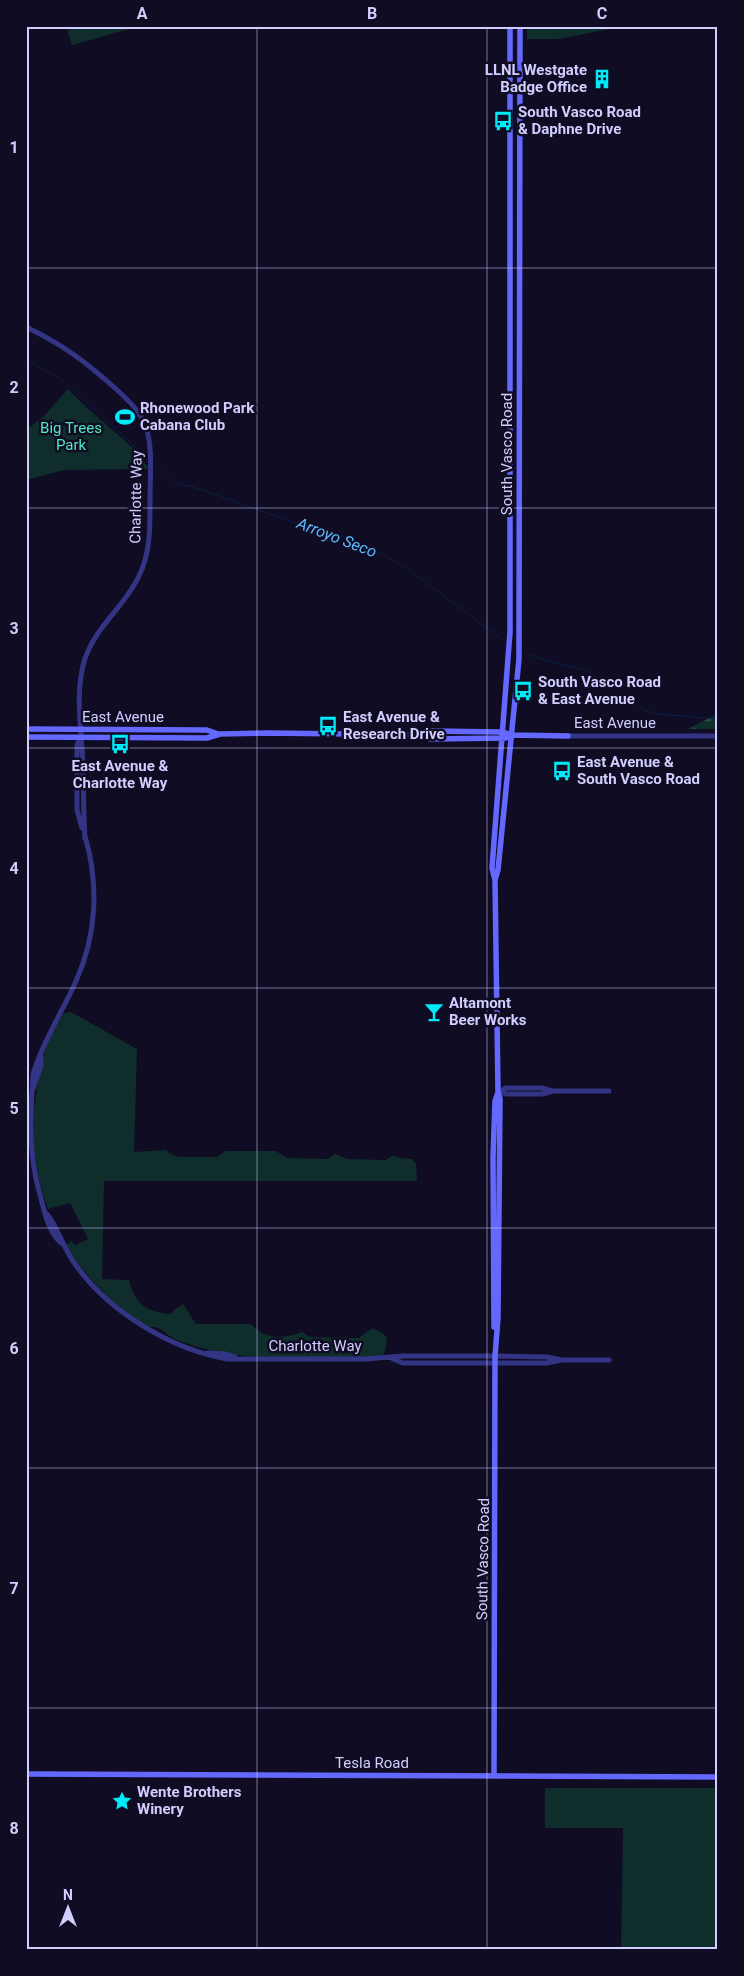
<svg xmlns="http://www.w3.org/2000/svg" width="744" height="1976" font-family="Roboto,sans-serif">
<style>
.green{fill:#0f2d2b}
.forest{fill:url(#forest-firs)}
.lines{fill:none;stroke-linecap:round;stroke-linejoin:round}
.stream{stroke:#082146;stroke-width:1}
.tertiary{stroke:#343485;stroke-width:5}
.secondary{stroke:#6568ff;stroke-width:5.5}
.grid{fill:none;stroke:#d1ceff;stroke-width:1;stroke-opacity:0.55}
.labels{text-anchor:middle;stroke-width:5;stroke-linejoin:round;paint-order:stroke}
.poi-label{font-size:15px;font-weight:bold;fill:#d1ceff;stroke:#0f0c23;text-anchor:start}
.park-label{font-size:15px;fill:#51e7bb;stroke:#0f0c23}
.street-label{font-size:15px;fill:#d1ceff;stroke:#0f0c23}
.water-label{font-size:16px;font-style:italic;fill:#5cbbff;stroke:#0f0c23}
.neatline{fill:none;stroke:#d1ceff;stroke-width:2}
.grid-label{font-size:16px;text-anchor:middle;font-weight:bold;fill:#d1ceff}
</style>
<defs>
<pattern id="forest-firs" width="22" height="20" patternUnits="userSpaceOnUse" patternTransform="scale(1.25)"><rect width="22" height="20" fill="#0f2d2b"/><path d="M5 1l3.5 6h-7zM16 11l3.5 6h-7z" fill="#314a4b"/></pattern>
</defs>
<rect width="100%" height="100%" fill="#0f0c23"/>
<path class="green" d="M69,26h79l-15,2 -61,17 -4,-12z
M527,26h98l-66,13h-32z
M68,389c23,25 51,44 74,68v3l8,9 -86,1 -38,10v-50l17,-13z
M71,1012l66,37 -3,103 32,-2 4,4 9,3h38l8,-6h51l11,7 41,1 7,-5 12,5 39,1 7,-5 7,3 12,1 4,5 1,17h-313l-2,98 27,1c6,24 17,32 42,34l3,-4 9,-6 13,20h55c15,16 32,15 51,8l8,5 49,1 13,-10 11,5 4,5 -1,10 -3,7 -6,2c-66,0 -137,8 -200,-17 -7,-2 -12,-9 -19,-12 -4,-2 -7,0 -11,-2 -33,-19 -60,-48 -81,-79l1,-3 5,-3 3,4 13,-6 -18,-36 -22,6c-17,-46 -19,-92 -7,-140 1,-3 1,-7 2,-11 3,-15 12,-32 21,-45z
M545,1788h173v162h-97l2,-122h-78z"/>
<path class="forest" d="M718,714v15h-31z"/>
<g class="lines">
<path class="stream" d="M26,359l36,21 82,75
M156,466l19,17 25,6 95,34 32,7 47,19 32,19 96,71
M524,653l34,11 29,6 38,29 22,12 12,3 59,5"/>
<path class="tertiary" d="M26,327c36,17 60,35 90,62 12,11 24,22 30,38 7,22 4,48 4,72 0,26 1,53 -11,77 -15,32 -45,51 -55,86 -8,28 -4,57 -2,86 2,30 1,60 3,91
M568,736h150
M80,738l-3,7v65l5,18
M33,1089l8,-23v-9
M498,1091l8,3h36l11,-3h56
M501,1091l5,-3h36l10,3
M47,1214c12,15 16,34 28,50 33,47 95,85 152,95h138l38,-3h86l58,1 15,3
M61,1243c-14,-13 -17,-34 -22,-52 -9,-33 -9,-64 -7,-98 1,-8 0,-15 2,-22 10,-32 29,-60 42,-90 21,-46 23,-97 9,-145
M207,1353l18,1 10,3
M393,1359l10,4h143l16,-3h47"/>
<path class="secondary" d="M26,729l181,1 11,4
M423,735l7,4 76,-1
M26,737l181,1 13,-4 48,-1 155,2 7,-4 73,1 9,3 56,1
M495,880l3,-10 21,-211 1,-633
M494,1327l-1,-170 2,-56 3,-9
M26,1774l692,3
M494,1776l1,-420 3,-38 2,-219 -2,-8 -3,-211 -3,-12 18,-236v-606"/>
</g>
<path class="grid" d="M257,26v1924M487,26v1924M26,268h692M26,508h692M26,748h692M26,988h692M26,1228h692M26,1468h692M26,1708h692"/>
<defs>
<symbol id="building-bare" viewBox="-9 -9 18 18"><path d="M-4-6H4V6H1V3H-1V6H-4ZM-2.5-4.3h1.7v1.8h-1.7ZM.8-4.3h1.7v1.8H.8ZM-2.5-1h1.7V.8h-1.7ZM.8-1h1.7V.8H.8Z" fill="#00ebf9" stroke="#0f0c23" stroke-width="2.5" paint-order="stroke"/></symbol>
<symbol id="bus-bare" viewBox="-9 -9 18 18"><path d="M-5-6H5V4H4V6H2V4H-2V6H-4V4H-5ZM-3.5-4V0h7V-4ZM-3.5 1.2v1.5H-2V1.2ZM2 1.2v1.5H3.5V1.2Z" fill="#00ebf9" stroke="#0f0c23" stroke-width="2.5" paint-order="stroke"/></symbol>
<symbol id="stadium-bare" viewBox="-9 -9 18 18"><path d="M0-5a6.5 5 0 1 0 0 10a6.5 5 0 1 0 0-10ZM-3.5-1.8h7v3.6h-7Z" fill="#00ebf9" stroke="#0f0c23" stroke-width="2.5" paint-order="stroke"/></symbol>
<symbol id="bar-bare" viewBox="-9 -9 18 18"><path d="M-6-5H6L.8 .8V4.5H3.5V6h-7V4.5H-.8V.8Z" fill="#00ebf9" stroke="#0f0c23" stroke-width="2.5" paint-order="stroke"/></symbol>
<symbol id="sight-bare" viewBox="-9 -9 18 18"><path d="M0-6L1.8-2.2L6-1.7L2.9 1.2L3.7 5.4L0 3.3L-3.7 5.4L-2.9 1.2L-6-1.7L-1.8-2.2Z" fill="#00ebf9" stroke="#0f0c23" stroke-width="2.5" paint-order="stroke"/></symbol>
</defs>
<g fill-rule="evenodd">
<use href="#building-bare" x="588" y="65" width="28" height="28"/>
<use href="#bus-bare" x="489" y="107" width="28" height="28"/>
<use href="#stadium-bare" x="111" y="403" width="28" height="28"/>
<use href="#bus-bare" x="509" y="677" width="28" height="28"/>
<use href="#bus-bare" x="314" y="712" width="28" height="28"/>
<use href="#bus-bare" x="106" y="730" width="28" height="28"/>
<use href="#bus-bare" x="548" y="757" width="28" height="28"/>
<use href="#bar-bare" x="420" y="998" width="28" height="28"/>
<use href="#sight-bare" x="108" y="1787" width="28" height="28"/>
</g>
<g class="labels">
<g class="poi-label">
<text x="587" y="75" text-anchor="end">LLNL Westgate<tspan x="587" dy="17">Badge Office</tspan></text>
<text x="518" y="117">South Vasco Road<tspan x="518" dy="17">&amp; Daphne Drive</tspan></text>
<text x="140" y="413">Rhonewood Park<tspan x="140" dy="17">Cabana Club</tspan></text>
<text x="538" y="687">South Vasco Road<tspan x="538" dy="17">&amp; East Avenue</tspan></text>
<text x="343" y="722">East Avenue &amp;<tspan x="343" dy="17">Research Drive</tspan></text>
<text x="577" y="767">East Avenue &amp;<tspan x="577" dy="17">South Vasco Road</tspan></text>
<text x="120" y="771" text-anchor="middle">East Avenue &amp;<tspan x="120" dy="17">Charlotte Way</tspan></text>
<text x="449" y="1008">Altamont<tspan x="449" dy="17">Beer Works</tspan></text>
<text x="137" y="1797">Wente Brothers<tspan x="137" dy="17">Winery</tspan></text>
</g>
<g class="park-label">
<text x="71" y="433">Big Trees<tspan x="71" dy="17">Park</tspan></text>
</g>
<g class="street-label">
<text transform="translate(507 454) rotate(-90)" y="5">South Vasco Road</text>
<text transform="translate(136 497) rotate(-89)" y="5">Charlotte Way</text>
<text x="123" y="722">East Avenue</text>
<text x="615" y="728">East Avenue</text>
<text x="315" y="1351">Charlotte Way</text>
<text transform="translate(483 1559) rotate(-89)" y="5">South Vasco Road</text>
<text x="372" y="1768">Tesla Road</text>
</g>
<g class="water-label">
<text transform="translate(337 537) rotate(21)" y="6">Arroyo Seco</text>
</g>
</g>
<rect width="744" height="1976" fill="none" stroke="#0f0c23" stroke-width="55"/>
<g transform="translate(68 1908)" stroke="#0f0c23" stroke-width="4" paint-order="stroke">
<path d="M0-4L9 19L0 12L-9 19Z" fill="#d1ceff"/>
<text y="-8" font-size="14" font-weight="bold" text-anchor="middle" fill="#d1ceff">N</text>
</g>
<rect x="28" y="28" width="688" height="1920" class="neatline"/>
<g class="grid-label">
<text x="142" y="19">A</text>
<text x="372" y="19">B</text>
<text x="602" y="19">C</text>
<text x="14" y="153">1</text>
<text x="14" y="393">2</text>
<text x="14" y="634">3</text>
<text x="14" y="874">4</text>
<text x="14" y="1114">5</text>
<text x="14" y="1354">6</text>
<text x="14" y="1594">7</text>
<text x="14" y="1834">8</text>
</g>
</svg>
